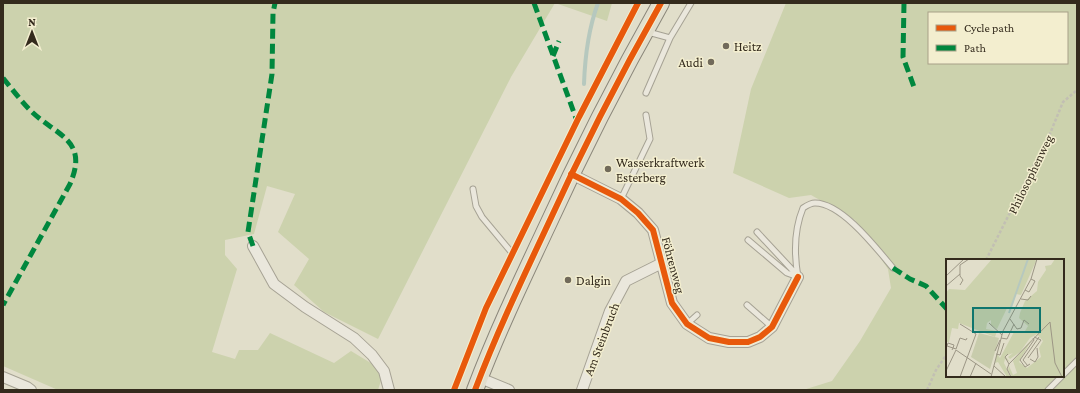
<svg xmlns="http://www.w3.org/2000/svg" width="1080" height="393" font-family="'Crimson Pro',serif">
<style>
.green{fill:#ccd2ad;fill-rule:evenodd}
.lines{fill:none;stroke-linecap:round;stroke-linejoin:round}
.stream{stroke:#b6c8be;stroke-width:4}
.service-casing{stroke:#a6a294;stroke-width:7}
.minor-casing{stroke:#a6a294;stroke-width:12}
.primary-casing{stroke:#8b877a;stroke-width:18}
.path{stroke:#c2bfb3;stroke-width:2.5;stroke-dasharray:3 2;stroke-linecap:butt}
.service{stroke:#eae7dc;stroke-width:5}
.minor{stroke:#eae7dc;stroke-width:10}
.primary{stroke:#e1decd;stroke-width:16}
.quiet{stroke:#00873e;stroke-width:5;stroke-dasharray:10 5;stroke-linecap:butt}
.cycleway-casing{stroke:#f3eecf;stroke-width:8}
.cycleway{stroke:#e8590c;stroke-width:6}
.poi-dot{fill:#716a5a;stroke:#f3eecf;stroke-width:1.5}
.labels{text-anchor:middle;stroke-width:3;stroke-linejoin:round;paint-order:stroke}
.poi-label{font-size:13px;fill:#342b1d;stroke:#f3eecf;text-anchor:start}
.street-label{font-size:13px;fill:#342b1d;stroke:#f3eecf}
.inset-river{fill:none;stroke:#b6c8be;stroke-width:2}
.inset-road{fill:none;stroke:#9c9685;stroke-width:1}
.view{fill:#0f766e;fill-opacity:0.15;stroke:#0f766e;stroke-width:2}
.inset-edge{fill:none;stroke:#342b1d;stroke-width:2}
</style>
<rect width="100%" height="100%" fill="#e1deca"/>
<path class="green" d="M3,3h552l-44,74 -133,262 -54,-27 -30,-27 15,-26 -31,-27 17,-38 -28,-8 -13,48 -29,6v15l12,14 -25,83 23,7 4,-9h19l12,-17 64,30 17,-12 33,20 -6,19h-320l-55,-24z
M555,3h57l-5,18z
M786,3h291v387h-274l29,-9 28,-40 31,-53 -3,-19 -33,-49 -44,-25 -22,3 -56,-25 18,-84zM929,13h138v50h-138zM947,260h116v116h-116z"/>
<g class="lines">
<path class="stream" d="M584,84c1,-29 4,-54 14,-81"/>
<defs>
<path id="service" d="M648,32l22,6
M646,93l24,-55 21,-35
M473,189l3,17 6,11 30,36
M621,199l29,-60 -4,-24
M757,232l41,44
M748,240l39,33 11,4
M798,277c-4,-23 -4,-47 5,-69 3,-2 8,-5 12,-5 27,0 62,46 78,65
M747,305l25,22
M687,324l10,-9
M1063,375l14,-14
M1048,390l14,-14"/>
<path id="minor" d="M571,174l50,25 17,14 15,17 19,73 15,21 22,14 20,4h19l12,-5 12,-10 26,-50
M253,246l21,38 31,23 49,31 18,17 12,16 5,19
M3,377l24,10 4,3
M480,378l29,12
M582,390l28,-79 16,-30 36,-18"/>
<path id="primary" d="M475,390c20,-53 44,-104 68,-155 36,-79 75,-156 118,-232"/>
</defs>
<use href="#service" class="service-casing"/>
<use href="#minor" class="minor-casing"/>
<use href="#primary" class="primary-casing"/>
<path class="path" d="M516,245l63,-128 59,-114
M986,260l50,-99 6,-8 21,-51 14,-12
M454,390l32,-82 23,-47
M927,390l9,-20 11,-16"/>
<use href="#service" class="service"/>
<use href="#minor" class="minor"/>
<use href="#primary" class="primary"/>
<path class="quiet" d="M534,3l43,118
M904,3l-1,54 11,30
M553,56l6,-15
M3,78c9,11 18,23 28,33 26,25 58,29 39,73l-67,121
M253,246l-5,-14 24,-158 1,-61 2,-10
M893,268l17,11 16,7 21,23"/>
<defs>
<path id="cycleway" d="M571,174l50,25 17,14 15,17 19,73 15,21 22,14 20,4h19l12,-5 12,-10 26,-50
M454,390l32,-82 93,-191 59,-114
M475,390c20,-53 44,-104 68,-155 36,-79 75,-156 118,-232"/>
</defs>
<use href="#cycleway" class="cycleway-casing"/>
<use href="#cycleway" class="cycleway"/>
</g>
<g class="poi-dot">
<circle cx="726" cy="46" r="4"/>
<circle cx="711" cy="62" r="4"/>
<circle cx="608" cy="169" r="4"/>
<circle cx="568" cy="280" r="4"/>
</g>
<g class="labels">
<g class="poi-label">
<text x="734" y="51">Heitz</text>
<text x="703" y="67" text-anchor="end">Audi</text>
<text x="616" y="167">Wasserkraftwerk<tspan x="616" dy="15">Esterberg</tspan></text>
<text x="576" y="285">Dalgin</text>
</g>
<g class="street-label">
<text transform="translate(1030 174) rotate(-64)" y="5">Philosophenweg</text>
<text transform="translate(674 265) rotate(75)" y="5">Föhrenweg</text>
<text transform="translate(601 339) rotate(-69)" y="5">Am Steinbruch</text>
</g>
</g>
<g transform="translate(946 259)">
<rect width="118" height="118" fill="#e1deca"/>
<path d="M46,0h43l1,2 -15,34 -5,-1 -5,15 -4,-1 -10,21 -6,-4v-5l-4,3 -1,6 11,2 -2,6 -36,-14 -1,6 -6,-1 -3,14h-3v-49l3,-4 16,1zM109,0h9v118h-52l-4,-7 1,-4 4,9 4,-2 -4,-12 19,-22 -13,23 8,6 14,-11 -2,-9 4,-7 -6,-7 -7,4 -10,14 -10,7 -2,-2 5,-4 -8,3 5,6 -5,-3 -1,4 2,4 2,-3 -2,3 4,10h-3l-9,-15 -3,1 2,-9 3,4 14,-26 11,-1 3,-5 -9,-8 1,-5 5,-12 12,-10 1,-9 8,-12 -1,-4 6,-1z" fill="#ccd2ad"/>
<path d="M33,74l20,5 -9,31 -19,-12z" fill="#c8ccac"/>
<path class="inset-river" d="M63,54l19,-54"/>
<path class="inset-road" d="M0,17l18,-17M14,26l3,-5 -3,-4v-11l9,-6M0,27l14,-12M79,31l4,2 4,-7 2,-4 -4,-2M75,40l7,1 3,-4M64,60l7,10 4,-1 3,-8 5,4M43,64l13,12M55,79l6,1 7,-15M10,90l4,-11 6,2 1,-2M6,91l1,-2 1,-3 -6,-2 -1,3 9,3M49,92l5,-11M50,95l4,1 4,-12M62,95l-3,3 4,7M82,99l13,-18 -7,-3M84,100l5,3 3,-5 -1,-9M84,105l-5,3 -5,-7 14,-20 -1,-2M48,107l12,11M82,107l-5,-6 16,-23M0,112l10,-21 35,24M14,118l16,-43 -16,-10M24,118l6,-14M45,118l12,-46 28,-52 6,-20M65,118l-4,-8 2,-5 41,-42 5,41 7,14"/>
<path class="view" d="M27,49h67v24h-67z"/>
<rect width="118" height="118" class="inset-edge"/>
</g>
<rect width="1080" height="393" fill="none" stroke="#342b1d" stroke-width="8"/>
<rect x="928" y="12" width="140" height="52" fill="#f3eecf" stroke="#a7a088"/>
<rect x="936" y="25" width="20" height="6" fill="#e8590c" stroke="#a7a088"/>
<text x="964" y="32" font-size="12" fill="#342b1d">Cycle path</text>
<rect x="936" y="45" width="20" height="6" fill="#00873e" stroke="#a7a088"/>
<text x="964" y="52" font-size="12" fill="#342b1d">Path</text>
<g transform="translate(32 32)" stroke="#f3eecf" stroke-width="3" paint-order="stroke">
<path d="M0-3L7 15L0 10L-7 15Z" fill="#342b1d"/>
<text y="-6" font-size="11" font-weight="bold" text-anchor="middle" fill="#342b1d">N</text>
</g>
</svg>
